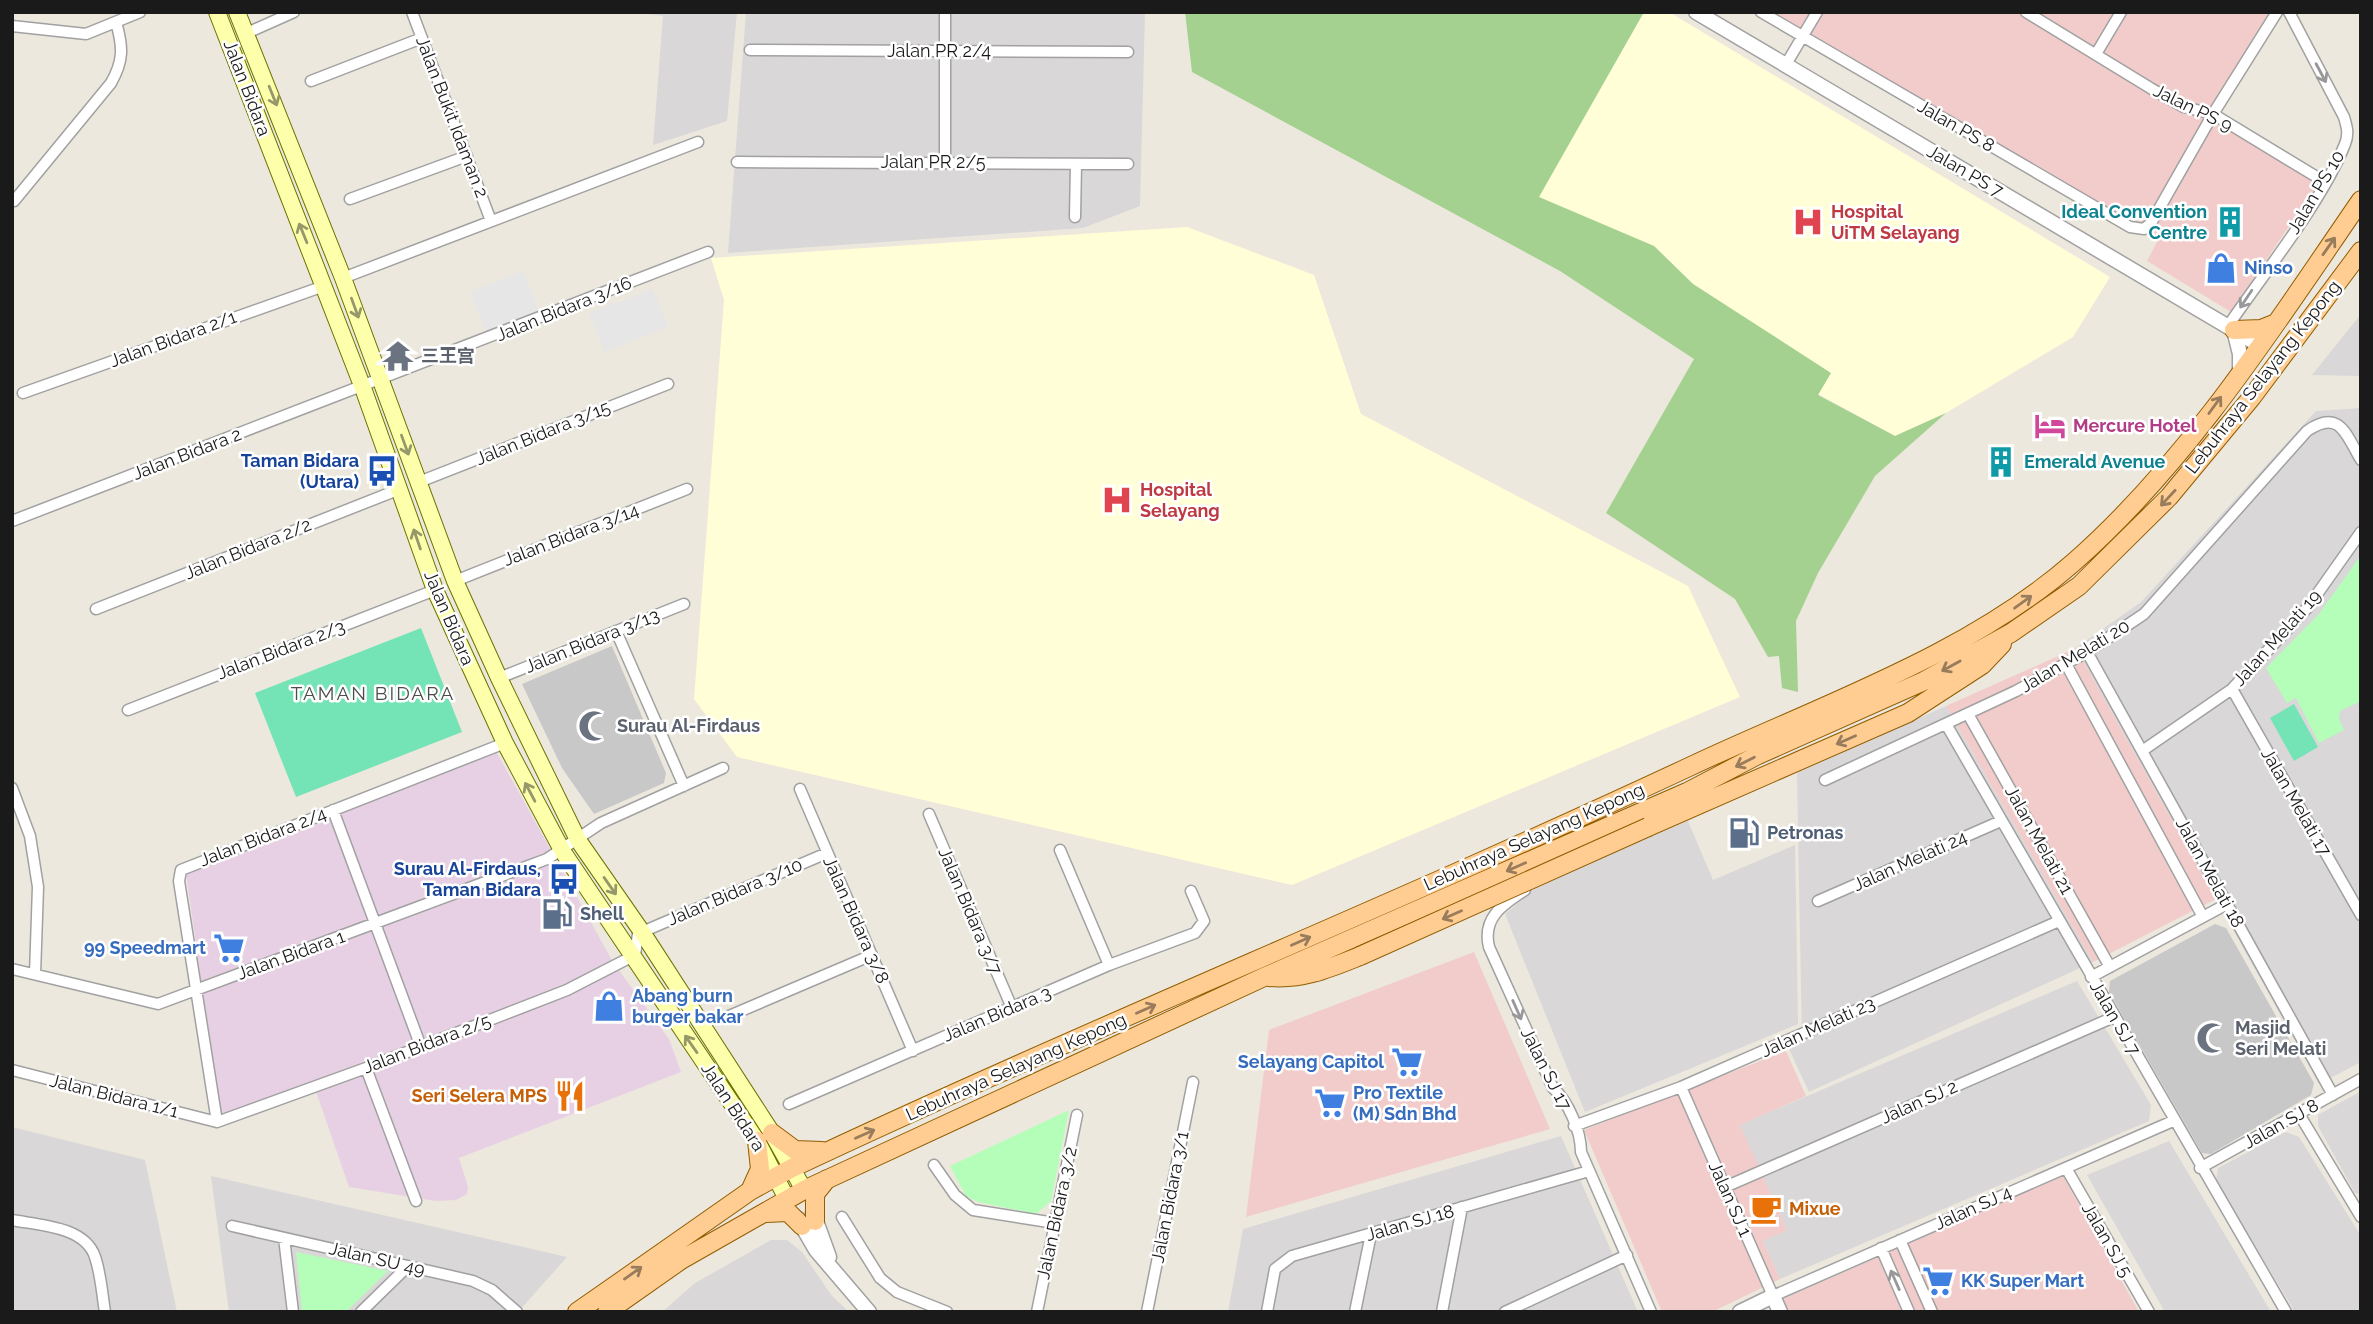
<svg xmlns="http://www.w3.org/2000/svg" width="2373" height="1324" font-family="Raleway,'Noto Sans SC',sans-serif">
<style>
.residential{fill:#d9d7d7}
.commercial{fill:#f1cccb}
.industrial{fill:#e7d0e3}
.education{fill:#fffed6}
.religious{fill:#c8c8c8}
.forest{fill:#a4d18f}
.park{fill:#b5feb9}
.pitch{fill:#74e4b6}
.parking{fill:#e6e6e6}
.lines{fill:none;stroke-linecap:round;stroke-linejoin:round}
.minor-casing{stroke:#a1a1a1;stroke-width:13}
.tertiary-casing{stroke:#a1a1a1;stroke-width:17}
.secondary-casing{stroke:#6a7300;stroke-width:18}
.primary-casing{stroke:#915d00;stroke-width:20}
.minor{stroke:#fff;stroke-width:10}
.tertiary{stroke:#fff;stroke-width:14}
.secondary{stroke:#fdffab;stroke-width:16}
.primary{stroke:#ffcd92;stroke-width:18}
.primary-bridge-casing{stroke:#915d00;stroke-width:20;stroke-linecap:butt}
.primary-bridge{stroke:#ffcd92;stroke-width:18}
.oneway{stroke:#989898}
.oneway2{stroke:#97986a}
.oneway3{stroke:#987c5c}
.labels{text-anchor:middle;stroke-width:5;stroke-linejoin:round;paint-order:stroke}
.street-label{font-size:18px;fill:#1a1a1a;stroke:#fff}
.health-label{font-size:18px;font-weight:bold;fill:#be3a42;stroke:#fff;text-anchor:start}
.culture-label{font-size:18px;font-weight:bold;fill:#0d838f;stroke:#fff;text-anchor:end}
.shop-label{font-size:18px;font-weight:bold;fill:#366cbe;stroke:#fff;text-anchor:start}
.worship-label{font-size:18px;font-weight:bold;fill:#5b616d;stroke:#fff;text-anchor:start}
.hotel-label{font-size:18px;font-weight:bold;fill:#b23c85;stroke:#fff;text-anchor:start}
.transit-label{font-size:18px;font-weight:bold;fill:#164399;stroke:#fff;text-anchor:end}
.service-label{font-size:18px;font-weight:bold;fill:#4e5e75;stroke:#fff;text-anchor:start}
.food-label{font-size:18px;font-weight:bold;fill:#c56008;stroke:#fff;text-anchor:end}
.neighbourhood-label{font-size:19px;letter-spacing:2px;fill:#4d4d4d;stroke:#fff}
</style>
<rect width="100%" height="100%" fill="#ede8de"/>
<path class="residential" d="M631,12h106l-10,109 -74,24 10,-129z
M746,12h399l-5,194 -57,22 -355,25z
M2361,314v62l-49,-1z
M2361,408v654l-42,22 -243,-436 65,-46 175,-191z
M1946,706l147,256 -284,130 -20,-43 13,-7 -5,-269z
M1688,821l25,59 82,-35 3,179 -213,88 -80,-198 34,-29z
M2077,981l74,124 -2,16 -369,158 -17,-38 24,-11 -48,-105z
M2361,1091v103l-6,-1 -37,-67v-11z
M12,1127l133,33 32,152h-165z
M2286,1132l13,5 62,99v76h-66l-79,-131 2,-13z
M1561,1136l77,176h-410l15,-83z
M2169,1141l102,171h-106l-78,-137z
M211,1176l356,81 -49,55h-289z
M771,1240h16l15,12 30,44 17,16h-187l33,-29z"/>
<path class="commercial" d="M1770,12h502l-66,104 113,66 -88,130 -84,-51 11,-21z
M2076,648l140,251 -123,63 -147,-256z
M1474,952l76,177 -304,88 23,-187z
M1786,1051l20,45 -66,29 47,105 -24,11 17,38 -68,33h-50l-78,-182z
M2063,1176l76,136h-351l-5,-13z"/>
<path class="industrial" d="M497,753l116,209 56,77 12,33 -222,86 9,29 -1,7 -11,6 -20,1 -87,-14 -36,-104 -93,32 -34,-242z"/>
<path class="education" d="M1644,12h25l441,265 -37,60 -127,76 -51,23 -77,-42 12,-21 -137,-89 -39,-38 -116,-49z
M1187,227l127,48 47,139 327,172 52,111 -448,188 -555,-128 -43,-58 30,-399 -13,-42z"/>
<path class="religious" d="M612,646l54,127 -2,10 -70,31 -32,-46 -40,-84z
M2215,924l11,4 88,155 -3,12 -100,59 -9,-1 -93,-161 1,-11z"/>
<path class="forest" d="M1185,12h459l-105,185 115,49 39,38 138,89 -13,22 77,41 51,-23 -71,63 -57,97 -22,48 2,71 -16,-4 -3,-32 -11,1 -33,-58 -129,-86 88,-154 -134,-88 -368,-199z"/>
<path class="park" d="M2361,555v146l-21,10 -1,8 5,11 -25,13 -23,-45 -9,5 -21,-35 53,-54z
M1069,1110l-18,91 -15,13 -58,-12 -12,-6 -16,-30z
M296,1252l92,19 -42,41h-44z"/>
<path class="pitch" d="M421,628l41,104 -166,65 -41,-104z
M2294,704l24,43 -24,14 -24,-43z"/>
<path class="parking" d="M523,271l17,42 -54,20 -16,-41z
M653,289l15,38 -64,25 -15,-39z"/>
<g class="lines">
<defs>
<path id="minor" d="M412,12l79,209
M1761,12l369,215 14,2 7,-6 62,-109 64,-102
M2026,12l126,77 32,18 29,7 112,68
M12,26l74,8 54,-22
M247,33l47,-21
M750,50l378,2
M2096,54l25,-42
M1785,66l32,-54
M311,81l111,-43
M737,162l391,2
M945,162v-150
M350,199l117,-43
M14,201l97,-118c13,-23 12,-36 5,-61
M1075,217l1,-53
M343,278l355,-136
M2228,326c36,-53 94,-124 117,-182 4,-10 2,-17 -1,-27l-55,-105
M23,393l301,-107
M419,482l249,-98
M12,521l696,-269
M455,581l232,-92
M96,609l304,-120
M616,631l68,155
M2087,652l246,443
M2066,664l137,253
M499,678l185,-74
M2232,689l129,226
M128,710l307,-120
M1968,714l142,253
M1946,724l340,588
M2142,751l90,-62 76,-82 53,-75
M1825,780l191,-89 71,-39 57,-38 163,-183c33,-23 39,4 54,29
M12,788l18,48 8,51 -3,87
M800,789l113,262
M333,810l88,237
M929,814l83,194
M1060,850l49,115
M1525,890c-23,15 -43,28 -36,57l64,141c15,13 28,43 28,64l70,160
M1818,901l183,-80
M12,969l146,35 389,-145 54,-36 122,-55
M2091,977l136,-73
M729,1016l143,-61
M366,1068l50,133
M12,1070l205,52
M1681,1087l92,209 400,-175
M789,1104l320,-139 86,-32 9,-12 -13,-30
M2299,1114l62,103
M217,1122l149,-54 201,-78 68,-35 3,-21 4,-2 185,-79
M217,1122l-38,-241 2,-11 324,-127
M1574,1126l107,-39 378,-166
M934,1165l21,30 18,15 82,13
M2066,1168l83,144
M2200,1168l161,-89
M1725,1187l389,-170
M842,1217l38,61 17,14 50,20
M12,1220c26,5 73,6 83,37 6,17 7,37 10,55
M232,1226l241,55 19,9 25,22
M284,1238l9,74
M1900,1240l32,72
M1881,1248l28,64
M361,1312l47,-46
M1037,1312l40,-197
M1147,1312l46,-230
M1267,1312l8,-43 17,-13 297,-85
M1355,1312l16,-78
M1442,1312l20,-105
M1505,1312l122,-57"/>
<path id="tertiary" d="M1696,12l563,333
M2234,330l6,24v17
M813,1213l16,44
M798,1219l18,31 53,62
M1740,1312l33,-16 7,16"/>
<path id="secondary" d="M217,12l146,376 72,202 70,153 58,109 194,289 30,58
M237,12l106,266 112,303 44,97 79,162 64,92 130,201 32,57"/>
<path id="primary" d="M2234,330l27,-1 15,-6
M1648,827l260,-114 74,-48 20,-21
M1269,977c34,3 61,-9 91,-21
M772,1133l23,17 27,1
M750,1191l10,-22 -3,-28
M766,1213l22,-1 14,14
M815,1221v-27l12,-15
M577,1312l173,-121 42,-23c297,-140 602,-263 899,-402 127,-60 276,-110 383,-204 114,-100 201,-237 287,-362
M607,1312l74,-52 123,-70 460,-213 423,-185 71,-37 166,-74 87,-48 68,-47 90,-89 83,-100 109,-146"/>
</defs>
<use href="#minor" class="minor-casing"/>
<use href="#tertiary" class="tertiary-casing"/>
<use href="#secondary" class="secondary-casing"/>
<use href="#primary" class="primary-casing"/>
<use href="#minor" class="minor"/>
<use href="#tertiary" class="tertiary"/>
<use href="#secondary" class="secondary"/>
<use href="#primary" class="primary"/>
<defs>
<path id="primary-bridge" d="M1360,956l288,-129"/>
</defs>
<use href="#primary-bridge" class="primary-bridge-casing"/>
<use href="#primary-bridge" class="primary-bridge"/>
</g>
<defs><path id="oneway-shaft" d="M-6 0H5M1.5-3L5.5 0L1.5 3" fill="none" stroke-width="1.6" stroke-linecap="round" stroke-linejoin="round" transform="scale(1.75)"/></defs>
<g class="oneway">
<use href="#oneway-shaft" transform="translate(2321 73) rotate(62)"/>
<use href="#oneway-shaft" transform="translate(2246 299) rotate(124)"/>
<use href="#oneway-shaft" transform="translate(1517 1010) rotate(66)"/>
<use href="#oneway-shaft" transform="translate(1895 1280) rotate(-114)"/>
</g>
<g class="oneway2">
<use href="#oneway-shaft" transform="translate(273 96) rotate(68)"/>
<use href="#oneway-shaft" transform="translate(303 233) rotate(-112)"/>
<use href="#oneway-shaft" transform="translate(355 308) rotate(70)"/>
<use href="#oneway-shaft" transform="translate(405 445) rotate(70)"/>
<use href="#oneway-shaft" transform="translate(417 539) rotate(-109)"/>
<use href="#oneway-shaft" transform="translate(530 792) rotate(-118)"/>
<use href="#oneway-shaft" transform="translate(610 886) rotate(55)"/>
<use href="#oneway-shaft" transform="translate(691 1044) rotate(-125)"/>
</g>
<g class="oneway3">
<use href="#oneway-shaft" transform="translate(2329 246) rotate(-55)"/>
<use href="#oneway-shaft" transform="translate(2215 405) rotate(-54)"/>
<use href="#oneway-shaft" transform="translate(2168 498) rotate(133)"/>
<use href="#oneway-shaft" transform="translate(2023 602) rotate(-36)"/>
<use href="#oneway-shaft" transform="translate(1951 666) rotate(151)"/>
<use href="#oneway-shaft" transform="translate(1846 740) rotate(156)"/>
<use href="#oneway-shaft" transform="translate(1745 762) rotate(153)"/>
<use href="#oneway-shaft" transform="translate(1516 867) rotate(156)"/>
<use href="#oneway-shaft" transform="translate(1452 915) rotate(156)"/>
<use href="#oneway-shaft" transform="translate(1301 941) rotate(-24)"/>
<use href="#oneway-shaft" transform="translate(1146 1009) rotate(-24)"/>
<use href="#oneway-shaft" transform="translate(865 1134) rotate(-24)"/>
<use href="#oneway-shaft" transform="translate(633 1273) rotate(-35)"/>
</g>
<defs>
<symbol id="hospital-bare" viewBox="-9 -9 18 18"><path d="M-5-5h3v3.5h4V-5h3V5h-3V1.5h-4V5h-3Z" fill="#e0444e" stroke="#fff" stroke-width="2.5" paint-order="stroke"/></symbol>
<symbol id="building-bare" viewBox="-9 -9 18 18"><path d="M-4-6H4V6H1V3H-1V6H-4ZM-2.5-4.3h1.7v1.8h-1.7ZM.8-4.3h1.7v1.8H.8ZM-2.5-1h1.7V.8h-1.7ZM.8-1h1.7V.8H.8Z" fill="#0f9aa8" stroke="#fff" stroke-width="2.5" paint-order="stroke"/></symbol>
<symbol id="shop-bare" viewBox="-9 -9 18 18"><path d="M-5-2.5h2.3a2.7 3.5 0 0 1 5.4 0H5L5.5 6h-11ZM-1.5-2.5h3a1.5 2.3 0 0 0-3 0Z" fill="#3f7fe0" stroke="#fff" stroke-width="2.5" paint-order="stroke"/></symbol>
<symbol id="temple-bare" viewBox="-9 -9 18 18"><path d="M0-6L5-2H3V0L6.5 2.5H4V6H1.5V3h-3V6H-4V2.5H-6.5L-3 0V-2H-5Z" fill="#6b7280" stroke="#fff" stroke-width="2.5" paint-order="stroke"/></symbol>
<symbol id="hotel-bare" viewBox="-9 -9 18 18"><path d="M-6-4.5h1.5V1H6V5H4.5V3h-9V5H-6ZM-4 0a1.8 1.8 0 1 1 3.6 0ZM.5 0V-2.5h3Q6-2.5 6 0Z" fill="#d1479c" stroke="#fff" stroke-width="2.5" paint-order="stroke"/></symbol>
<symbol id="bus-bare" viewBox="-9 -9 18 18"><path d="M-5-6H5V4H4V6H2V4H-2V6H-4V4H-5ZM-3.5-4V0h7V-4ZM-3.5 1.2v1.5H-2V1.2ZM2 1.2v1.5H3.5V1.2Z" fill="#1a4fb4" stroke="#fff" stroke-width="2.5" paint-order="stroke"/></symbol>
<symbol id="mosque-bare" viewBox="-9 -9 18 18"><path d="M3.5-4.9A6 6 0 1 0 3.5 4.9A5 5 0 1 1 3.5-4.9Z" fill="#6b7280" stroke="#fff" stroke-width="2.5" paint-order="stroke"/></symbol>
<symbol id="fuel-bare" viewBox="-9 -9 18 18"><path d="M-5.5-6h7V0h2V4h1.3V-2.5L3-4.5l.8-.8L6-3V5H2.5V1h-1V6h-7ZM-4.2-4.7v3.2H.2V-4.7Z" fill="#5c6f8a" stroke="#fff" stroke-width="2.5" paint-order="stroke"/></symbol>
<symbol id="supermarket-bare" viewBox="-9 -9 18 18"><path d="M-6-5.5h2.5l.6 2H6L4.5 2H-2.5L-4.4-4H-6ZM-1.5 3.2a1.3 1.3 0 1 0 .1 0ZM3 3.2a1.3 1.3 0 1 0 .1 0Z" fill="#3f7fe0" stroke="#fff" stroke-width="2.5" paint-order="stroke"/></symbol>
<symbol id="restaurant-bare" viewBox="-9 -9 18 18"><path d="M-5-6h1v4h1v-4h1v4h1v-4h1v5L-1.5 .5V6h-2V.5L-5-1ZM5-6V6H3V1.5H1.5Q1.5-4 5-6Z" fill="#e8710a" stroke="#fff" stroke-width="2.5" paint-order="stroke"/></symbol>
<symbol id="cafe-bare" viewBox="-9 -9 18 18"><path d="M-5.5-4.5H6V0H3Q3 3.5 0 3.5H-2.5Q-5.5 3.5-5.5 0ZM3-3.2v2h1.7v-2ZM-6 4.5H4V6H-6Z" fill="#e8710a" stroke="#fff" stroke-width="2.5" paint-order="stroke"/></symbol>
</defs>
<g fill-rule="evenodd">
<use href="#hospital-bare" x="1786" y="200" width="44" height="44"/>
<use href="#building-bare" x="2208" y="200" width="44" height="44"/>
<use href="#shop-bare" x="2199" y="246" width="44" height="44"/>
<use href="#temple-bare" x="376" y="334" width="44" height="44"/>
<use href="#hotel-bare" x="2028" y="404" width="44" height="44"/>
<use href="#building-bare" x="1979" y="440" width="44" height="44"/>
<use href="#bus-bare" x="360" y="449" width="44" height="44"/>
<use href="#hospital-bare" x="1095" y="478" width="44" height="44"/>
<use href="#mosque-bare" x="572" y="704" width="44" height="44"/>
<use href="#fuel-bare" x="1722" y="811" width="44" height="44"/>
<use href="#bus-bare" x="542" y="857" width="44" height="44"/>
<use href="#fuel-bare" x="535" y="892" width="44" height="44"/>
<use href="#supermarket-bare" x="207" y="926" width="44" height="44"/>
<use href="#shop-bare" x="587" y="984" width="44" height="44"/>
<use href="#mosque-bare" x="2190" y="1016" width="44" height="44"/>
<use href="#supermarket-bare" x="1385" y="1040" width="44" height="44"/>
<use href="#restaurant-bare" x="548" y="1074" width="44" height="44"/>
<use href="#supermarket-bare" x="1308" y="1081" width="44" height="44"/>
<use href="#cafe-bare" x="1744" y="1187" width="44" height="44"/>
<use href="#supermarket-bare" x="1916" y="1259" width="44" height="44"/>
</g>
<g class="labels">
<g class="street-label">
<text x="939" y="57">Jalan PR 2/4</text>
<text transform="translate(247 88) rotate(69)" y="6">Jalan Bidara</text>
<text transform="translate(2193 108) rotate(26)" y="6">Jalan PS 9</text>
<text transform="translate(452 117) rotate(69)" y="6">Jalan Bukit Idaman 2</text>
<text transform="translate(1956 126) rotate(30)" y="6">Jalan PS 8</text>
<text x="933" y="168">Jalan PR 2/5</text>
<text transform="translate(1965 171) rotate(30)" y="6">Jalan PS 7</text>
<text transform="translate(2316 192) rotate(-59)" y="6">Jalan PS 10</text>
<text transform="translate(564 309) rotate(-22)" y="6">Jalan Bidara 3/16</text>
<text transform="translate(173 339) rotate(-20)" y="6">Jalan Bidara 2/1</text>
<text transform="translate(2263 377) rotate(-52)" y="6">Lebuhraya Selayang Kepong</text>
<text transform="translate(543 433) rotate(-22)" y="6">Jalan Bidara 3/15</text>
<text transform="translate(187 454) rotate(-21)" y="6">Jalan Bidara 2</text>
<text transform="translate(571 535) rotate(-21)" y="6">Jalan Bidara 3/14</text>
<text transform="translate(248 549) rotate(-22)" y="6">Jalan Bidara 2/2</text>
<text transform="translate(449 618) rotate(67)" y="6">Jalan Bidara</text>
<text transform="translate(2277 638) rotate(-48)" y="6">Jalan Melati 19</text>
<text transform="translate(592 641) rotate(-22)" y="6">Jalan Bidara 3/13</text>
<text transform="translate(281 650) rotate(-21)" y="6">Jalan Bidara 2/3</text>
<text transform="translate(2075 656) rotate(-31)" y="6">Jalan Melati 20</text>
<text transform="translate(2296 802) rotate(60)" y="6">Jalan Melati 17</text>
<text transform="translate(263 837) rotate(-21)" y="6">Jalan Bidara 2/4</text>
<text transform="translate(1534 837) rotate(-24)" y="6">Lebuhraya Selayang Kepong</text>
<text transform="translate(2039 840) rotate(61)" y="6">Jalan Melati 21</text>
<text transform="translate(1910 861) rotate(-24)" y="6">Jalan Melati 24</text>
<text transform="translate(2210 873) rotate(61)" y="6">Jalan Melati 18</text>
<text transform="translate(735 892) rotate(-23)" y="6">Jalan Bidara 3/10</text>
<text transform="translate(970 911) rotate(67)" y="6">Jalan Bidara 3/7</text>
<text transform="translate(856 920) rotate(66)" y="6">Jalan Bidara 3/8</text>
<text transform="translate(291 955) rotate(-20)" y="6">Jalan Bidara 1</text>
<text transform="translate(997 1014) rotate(-23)" y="6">Jalan Bidara 3</text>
<text transform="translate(2115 1018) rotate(60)" y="6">Jalan SJ 7</text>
<text transform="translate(1818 1027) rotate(-24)" y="6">Jalan Melati 23</text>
<text transform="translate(427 1044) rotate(-21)" y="6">Jalan Bidara 2/5</text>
<text transform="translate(1016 1067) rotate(-24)" y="6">Lebuhraya Selayang Kepong</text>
<text transform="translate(1546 1069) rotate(63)" y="6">Jalan SJ 17</text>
<text transform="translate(114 1096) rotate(14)" y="6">Jalan Bidara 1/1</text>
<text transform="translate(1919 1102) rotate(-24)" y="6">Jalan SJ 2</text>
<text transform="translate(733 1107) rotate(57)" y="6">Jalan Bidara</text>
<text transform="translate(2281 1124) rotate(-29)" y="6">Jalan SJ 8</text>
<text transform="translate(1170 1197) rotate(-79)" y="6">Jalan Bidara 3/1</text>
<text transform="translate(1730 1199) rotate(66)" y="6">Jalan SJ 1</text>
<text transform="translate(1973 1208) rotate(-24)" y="6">Jalan SJ 4</text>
<text transform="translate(1057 1213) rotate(-78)" y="6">Jalan Bidara 3/2</text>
<text transform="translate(1410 1223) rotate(-16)" y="6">Jalan SJ 18</text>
<text transform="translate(2107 1240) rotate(60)" y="6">Jalan SJ 5</text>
<text transform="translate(377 1259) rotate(13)" y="6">Jalan SU 49</text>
</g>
<g class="health-label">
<text x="1831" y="218">Hospital<tspan x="1831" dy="21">UiTM Selayang</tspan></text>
<text x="1140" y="496">Hospital<tspan x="1140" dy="21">Selayang</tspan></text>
</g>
<g class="culture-label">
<text x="2207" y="218">Ideal Convention<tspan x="2207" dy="21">Centre</tspan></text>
<text x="2024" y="468" text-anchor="start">Emerald Avenue</text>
</g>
<g class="shop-label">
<text x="2244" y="274">Ninso</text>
<text x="206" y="954" text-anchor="end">99 Speedmart</text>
<text x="632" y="1002">Abang burn<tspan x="632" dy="21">burger bakar</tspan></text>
<text x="1384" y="1068" text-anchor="end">Selayang Capitol</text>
<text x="1353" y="1099">Pro Textile<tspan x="1353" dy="21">(M) Sdn Bhd</tspan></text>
<text x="1961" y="1287">KK Super Mart</text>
</g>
<g class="worship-label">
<text x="421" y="362">三王宫</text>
<text x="617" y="732">Surau Al-Firdaus</text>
<text x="2235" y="1034">Masjid<tspan x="2235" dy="21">Seri Melati</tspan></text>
</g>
<g class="hotel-label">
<text x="2073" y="432">Mercure Hotel</text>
</g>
<g class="transit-label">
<text x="359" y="467">Taman Bidara<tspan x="359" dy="21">(Utara)</tspan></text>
<text x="541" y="875">Surau Al-Firdaus,<tspan x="541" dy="21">Taman Bidara</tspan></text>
</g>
<g class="service-label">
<text x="1767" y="839">Petronas</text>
<text x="580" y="920">Shell</text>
</g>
<g class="food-label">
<text x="547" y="1102">Seri Selera MPS</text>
<text x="1789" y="1215" text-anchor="start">Mixue</text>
</g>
<g class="neighbourhood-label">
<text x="373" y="700">TAMAN BIDARA</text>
</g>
</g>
<rect width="2373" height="1324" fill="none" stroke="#1a1a1a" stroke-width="28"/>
</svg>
